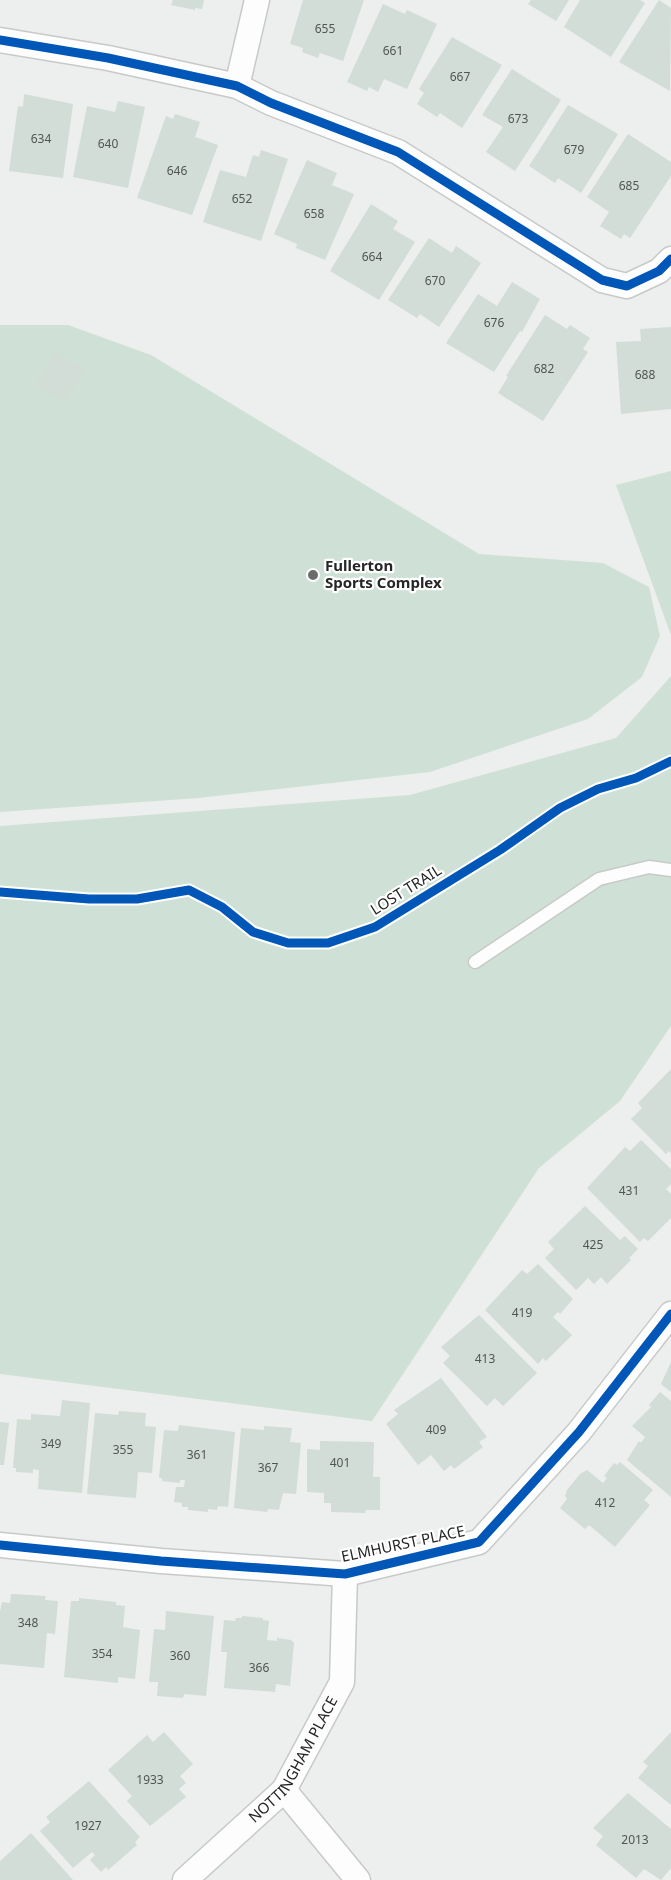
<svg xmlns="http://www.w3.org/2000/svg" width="671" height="1880" font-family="'Noto Sans',sans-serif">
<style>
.green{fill:#cfe1d6}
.building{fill:#d1ddd6}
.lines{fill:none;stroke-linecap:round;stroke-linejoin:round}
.service-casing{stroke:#c7cac8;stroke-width:15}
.minor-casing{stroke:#c7cac8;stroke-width:27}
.service{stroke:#fcfdfc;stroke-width:12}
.minor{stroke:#fcfdfc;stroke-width:24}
.cycleway-casing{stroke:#fff;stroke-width:13}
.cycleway{stroke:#0057b8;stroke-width:9}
.poi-dot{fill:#6b6d6c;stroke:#fff;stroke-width:2}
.labels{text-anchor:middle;stroke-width:4.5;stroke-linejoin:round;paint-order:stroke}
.number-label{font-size:12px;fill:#515653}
.poi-label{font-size:15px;font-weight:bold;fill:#252726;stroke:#fff;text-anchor:start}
.street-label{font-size:15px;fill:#252726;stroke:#fff}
</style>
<rect width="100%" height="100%" fill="#ecefed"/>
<path class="green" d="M0,325h68l83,30 328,199 124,9 46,24 11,49 -18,41 -54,42 -158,53 -231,26 -199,14z
M671,471v164l-55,-150z
M671,676v350l-51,75 -81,67 -167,253 -372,-47v-548l410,-31 206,-57z"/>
<path class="building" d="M173,0h31l-2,9 -7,-1v2l-24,-5z
M303,0h61l-21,61 -23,-8 -2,5 -16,-6 1,-4 -13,-4z
M531,0h38l-13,21 -28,-17z
M580,0h60l5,3 -34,54 -47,-30z
M659,0l12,8 -1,83 -51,-29z
M383,4l22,10 2,-4 30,14 -30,65 -23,-10 -6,13 -9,-5 -2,4 -20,-9z
M452,37l50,28 -40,63 -22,-15 -3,4 -20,-13 7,-11 -5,-4z
M512,69l49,31 -46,71 -29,-19 17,-25 -21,-12z
M24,94l49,10 -10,74 -54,-7 9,-65 5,1z
M118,101l27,6 -17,81 -55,-11 14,-71 28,6z
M568,105l50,29 -37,59 -23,-15 -3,5 -26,-17z
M175,114l25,8 -5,15 23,8 -26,70 -55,-17 29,-82 7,3z
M628,134l43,28v14l-41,62 -6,-4 -3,5 -21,-13 9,-14 -22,-15z
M261,150l27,9 -27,82 -58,-19 17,-52 26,7 7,-22 6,2z
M307,160l30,13 -5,12 22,9 -29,66 -29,-12 1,-4 -23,-10z
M371,204l27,17 -5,8 22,13 -36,58 -49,-29z
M429,238l23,15 4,-7 25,17 -42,64 -19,-13 -3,4 -29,-18z
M512,282l28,17 -18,33 -2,-1 -26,41 -48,-29 32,-49 19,12z
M545,315l22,14 3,-4 20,13 -7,11 5,3 -45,69 -45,-28 10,-16 -2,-1z
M671,327v82l-50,5 -5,-72 25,-1 -1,-12z
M55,351l31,18 -21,35 -31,-19z
M671,1069v84l-2,-2 -3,3 -35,-35 11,-11 -4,-5z
M641,1140l30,29v15l-5,5 5,5v24l-23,23 -4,-3 -4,4 -53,-54 38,-41 5,4z
M585,1206l35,34 5,-4 13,13 -9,9 2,2 -24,24 -6,-7 -7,7 -6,-6 -12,12 -31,-32 9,-9 -6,-7z
M538,1264l35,35 -13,15 -2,-2 -5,5 19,18 -26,26 -3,-3 -5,6 -53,-54 37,-40 5,4z
M479,1315l58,58 -34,33 -8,-8 -8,8 -44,-43 7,-7 -9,-9z
M671,1362v30l-10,-8z
M441,1378l46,59 -8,5 4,5 -29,22 -3,-4 -7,6 -13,-16 -13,10 -32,-41 12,-10 -4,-4z
M660,1392l11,9v96l-44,-37 12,-19 2,2 4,-6 -13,-11 19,-19 -2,-2z
M62,1400l28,3 -8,90 -44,-4 1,-19 -6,-1v4l-17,-1v-4h-3l4,-49 14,1v-6l29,2z
M119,1411l27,2 -1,13 11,1 -4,46 -14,-1 -2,26 -49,-4 8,-81 23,2z
M0,1422l9,1 -5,42h-4z
M179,1425l56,7 -7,75 -10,-1 -1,4 -9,-1v3l-20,-2v-3h-6v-4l-8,-1 2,-15h8l1,-7h-5v3l-18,-2v-3h-3l5,-48 14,1z
M264,1426l28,2 -2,14 11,1 -5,51 -13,-1 -4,17 -11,-1 -1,3 -33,-4 7,-80 23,2z
M320,1441l54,1 -1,35h7v33h-14l-1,3 -34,-1v-9h-7v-10l-17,-1v-43l13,1z
M620,1462l33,28 -9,10 6,5 -35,42 -26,-22 -4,4 -25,-21 7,-9 -2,-3 2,-6 13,-16 7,-4 16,13 4,-5 -3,-2 10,-13 3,2z
M11,1594l35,2 -1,4 13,1 -3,33 -8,-1 -3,35 -44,-4v-52l2,-10 8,1z
M79,1598l37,4v3l9,1 -2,21 17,3 -5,49 -17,-2v6l-54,-6 7,-76h8z
M166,1611l48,5 -8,80 -22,-2 -1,4 -26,-2 1,-14h-9l5,-53 11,1z
M242,1616l21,2v2l6,1 -2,19 10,1v-3l14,2 3,3 -4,43 -14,-2 -1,8 -51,-4 3,-36h-6l3,-32 11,1 1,-3h6z
M164,1732l29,32 -13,12 6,7 -7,6 7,8 -36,29 -23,-25 5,-5 -24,-26 39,-35 6,7z
M671,1732v73l-33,-27 10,-12 -5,-4z
M89,1781l51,56 -5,5 2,3 -29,25 -2,-3 -5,5 -11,-12 5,-5 -3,-3 -19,16 -33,-37 10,-9 -4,-5z
M628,1793l43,36v39l-10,12 -17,-11 -8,9 -40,-33 7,-9 -10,-8z
M31,1833l42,47h-73v-19z"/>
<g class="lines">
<defs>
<path id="service" d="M475,962l124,-83 50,-12 22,3"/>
<g id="minor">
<path d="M0,40l108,18 129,28 34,17 127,49 204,128 25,6 32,-15 12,-12"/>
<path d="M237,86l20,-86"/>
<path d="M0,1545l161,16 184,13 134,-32 100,-110 92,-118"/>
<path d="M284,1790l74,90"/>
<path id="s1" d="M185,1880l99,-90 58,-108 3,-108"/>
</g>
</defs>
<use href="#service" class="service-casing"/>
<use href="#minor" class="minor-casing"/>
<use href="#service" class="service"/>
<use href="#minor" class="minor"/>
<defs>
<path id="cycleway" d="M0,40l108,18 129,28 34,17 127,49 204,128 25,6 32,-15 12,-12
M0,892l89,7h48l52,-9 33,17 31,25 35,11h40l47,-16 125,-77 60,-42 38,-19 38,-11 35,-17
M0,1545l161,16 184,13 134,-32 100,-110 92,-118"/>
</defs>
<use href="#cycleway" class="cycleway-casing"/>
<use href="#cycleway" class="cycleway"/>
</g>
<circle class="poi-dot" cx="313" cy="575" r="6"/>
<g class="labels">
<g class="number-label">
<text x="325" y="33">655</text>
<text x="393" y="55">661</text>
<text x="460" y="81">667</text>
<text x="518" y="123">673</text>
<text x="41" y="143">634</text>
<text x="108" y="148">640</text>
<text x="574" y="154">679</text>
<text x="177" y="175">646</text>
<text x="629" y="190">685</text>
<text x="242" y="203">652</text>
<text x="314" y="218">658</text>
<text x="372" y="261">664</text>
<text x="435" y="285">670</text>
<text x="494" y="327">676</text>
<text x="544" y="373">682</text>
<text x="645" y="379">688</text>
<text x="629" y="1195">431</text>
<text x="593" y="1249">425</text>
<text x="522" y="1317">419</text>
<text x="485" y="1363">413</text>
<text x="436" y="1434">409</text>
<text x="51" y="1448">349</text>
<text x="123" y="1454">355</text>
<text x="197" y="1459">361</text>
<text x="340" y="1467">401</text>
<text x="268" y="1472">367</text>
<text x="605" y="1507">412</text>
<text x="28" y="1627">348</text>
<text x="102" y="1658">354</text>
<text x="180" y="1660">360</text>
<text x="259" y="1672">366</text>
<text x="150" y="1784">1933</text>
<text x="88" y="1830">1927</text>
<text x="635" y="1844">2013</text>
</g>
<g class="poi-label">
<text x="325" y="571">Fullerton<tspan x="325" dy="17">Sports Complex</tspan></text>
</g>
<g class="street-label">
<text transform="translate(406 890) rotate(-32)" y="5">LOST TRAIL</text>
<text transform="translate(403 1544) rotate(-12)" y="5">ELMHURST PLACE</text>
<text dy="5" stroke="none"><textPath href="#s1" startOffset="164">NOTTINGHAM PLACE</textPath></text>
</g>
</g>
</svg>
